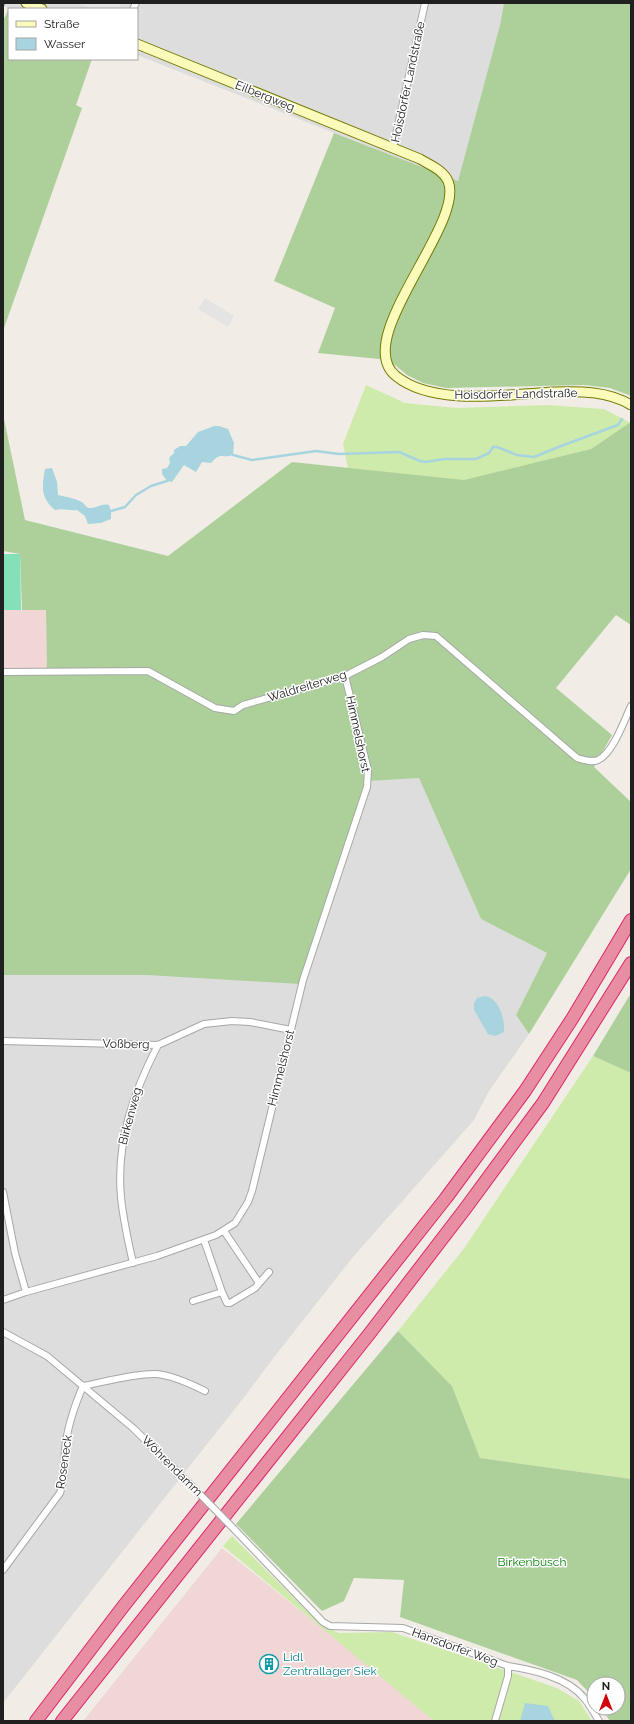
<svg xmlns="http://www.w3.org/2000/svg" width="634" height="1724" font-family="Raleway,sans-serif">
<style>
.residential{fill:#dedddd}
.commercial{fill:#f1d6d6}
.grass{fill:#ceebac}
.forest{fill:#add09b}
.pitch{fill:#84e0b8}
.parking{fill:#e4e4e4}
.water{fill:#a7d4de}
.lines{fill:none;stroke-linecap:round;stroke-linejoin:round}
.stream{stroke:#a7d4de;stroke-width:2.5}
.street-casing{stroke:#a7a7a7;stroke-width:8}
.secondary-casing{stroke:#737a04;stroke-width:11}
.highway-casing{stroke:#dd256d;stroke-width:14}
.street{stroke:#fff;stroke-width:6}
.secondary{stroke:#fafabb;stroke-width:9}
.highway{stroke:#e88ea3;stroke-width:12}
.rail{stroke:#6e6e6e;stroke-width:2.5;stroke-dasharray:8 8;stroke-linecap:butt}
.street-bridge-casing{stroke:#a7a7a7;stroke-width:8;stroke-linecap:butt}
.street-bridge{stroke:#fff;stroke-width:6}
.labels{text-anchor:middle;stroke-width:3;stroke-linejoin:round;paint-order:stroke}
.street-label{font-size:12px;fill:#202020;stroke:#fff}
.park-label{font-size:12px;fill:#0b810f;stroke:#fff}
.culture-label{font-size:12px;fill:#0d838f;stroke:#fff;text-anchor:start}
</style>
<rect width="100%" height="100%" fill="#f1ede6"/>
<path class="residential" d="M3,3h501l-4,22 -42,157 -321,-127v-46h-126l-8,-3z
M419,778l62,141 66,34 -31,62 13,19 -40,57 -15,29 -121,137 -78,99 -30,40 -242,307v-728h144l223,-194z"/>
<path class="commercial" d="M3,610h43l1,58h-44z
M222,1548l145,116 68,57h-352z"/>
<path class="grass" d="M366,385l39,18 52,5 90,-3 57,4 27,14 -40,26 -127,32 -116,-13 -5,-24z
M593,1056l38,17v406l-151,-21 -28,-72 -54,-55 67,-84z
M232,1536l89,89 18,8 53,-1 165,56 22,13 13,20h-158l-211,-175z"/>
<path class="forest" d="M504,3h127v393l-21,-8 -26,-3 -138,3 -23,-5 -16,-8 -18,-15 -71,-7 17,-45 -61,-27 60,-148 124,48 42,-156z
M9,8l2,1h-2v50h83l-16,46 6,3 -79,223v-310z
M3,414l22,106 143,36 124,-94 172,18 127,-31 40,-27v203l-15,-10 -60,73 56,47 -18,32 37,35v67l-102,165 -13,-19 31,-62 -66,-34 -62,-141 -49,3 -70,203 -153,-9h-144v-301h44l-1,-64h-24l-2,-56 -17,-3z
M631,993v80l-38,-17z
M398,1331l54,55 28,72 151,21v242h-21l-9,-13h17v-24h-24v14l-17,-18 -177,-63 4,-37 -50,-2 -10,23 -22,10 -86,-87z"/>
<path class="pitch" d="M3,554h17l1,56h-18z"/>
<path class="parking" d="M77,3h44l-2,6h-26z
M205,298l29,18 -6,11 -30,-18z"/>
<path class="water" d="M214,426h5l9,3 6,14 -1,12c-11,4 -12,-4 -22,8l-9,-1 -6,10 -12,-7 -12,17 -5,-1 -5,-7v-5l5,-1 3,-5 -1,-5 5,-5v-3l6,-4h6l12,-14z
M52,468l5,14 1,13c8,2 18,3 25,8 3,3 3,5 8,5 6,0 11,-5 18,-3l2,6v8l-10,4 -13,1 -3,-8 -8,-6c-8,1 -14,-2 -22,0 -15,-12 -13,-24 -10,-41z
M485,996c14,2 20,23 19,36l-9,4 -7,-2 -14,-24v-7l3,-5z
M525,1703l23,3 7,15h-35z"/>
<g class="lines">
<path class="stream" d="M233,455l19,5 64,-9 23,3 60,-2 21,9 6,1 18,-3h32l13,-6 4,-6h4l20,8 17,2 27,-11 57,-21 4,-6
M111,511l14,-4 11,-12 15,-9 16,-5"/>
<defs>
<path id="street" d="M133,9l3,-6
M393,148l32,-145
M3,672l145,-1 67,37 19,3 9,-6 102,-29 37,-19 27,-18 14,-4 13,1 141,122c7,2 14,5 21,2 15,-7 26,-39 33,-54
M3,1041l155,4 46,-21 28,-3 18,1 41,8
M3,1192l12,61 11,39
M224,1231l35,52
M204,1240l18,52 5,11h3l25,-15 14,-16
M133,1263c-5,-22 -10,-44 -12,-66 -5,-54 12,-104 37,-152
M3,1300l23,-8 131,-36 59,-21 19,-12 13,-21 4,-11 51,-211 64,-193 1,-17 -23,-94
M193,1301l29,-9
M3,1332l44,24 86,72 53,52
M234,1529l89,93 7,4 73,2 105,38v10l-13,45
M3,1570l57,-77c5,-13 4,-29 5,-43 2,-23 9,-43 18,-64 21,-4 52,-13 73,-12 16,1 35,10 49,17
M508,1666c25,4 59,11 76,32 6,7 10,15 15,23"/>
<path id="secondary" d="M26,3l16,6
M137,44l283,115c10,6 23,11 28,22 18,43 -98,158 -52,195 38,31 112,18 158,16 26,-1 54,-1 77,13"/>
<path id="highway" d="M36,1721l86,-113 324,-410 79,-107 47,-72 59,-99
M62,1721l308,-388 95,-124 78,-106 88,-140"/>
</defs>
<use href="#street" class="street-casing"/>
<use href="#secondary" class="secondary-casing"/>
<use href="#highway" class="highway-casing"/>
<use href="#street" class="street"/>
<use href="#secondary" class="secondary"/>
<use href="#highway" class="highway"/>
<path class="rail" d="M3,5l1,-2"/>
<defs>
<path id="street-bridge" d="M186,1480l48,49"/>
</defs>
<use href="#street-bridge" class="street-bridge-casing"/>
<use href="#street-bridge" class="street-bridge"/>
</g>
<defs>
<symbol id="building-ring" viewBox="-11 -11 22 22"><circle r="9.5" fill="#fff" stroke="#0f9aa8" stroke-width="1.5"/><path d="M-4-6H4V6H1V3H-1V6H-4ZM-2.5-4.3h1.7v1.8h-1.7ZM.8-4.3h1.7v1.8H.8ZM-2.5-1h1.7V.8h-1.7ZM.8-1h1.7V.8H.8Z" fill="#0f9aa8"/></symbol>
</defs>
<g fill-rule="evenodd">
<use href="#building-ring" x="258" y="1653" width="22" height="22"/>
</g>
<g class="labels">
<g class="street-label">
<text transform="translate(408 82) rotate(-78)" y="4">Hoisdorfer Landstraße</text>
<text transform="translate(265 96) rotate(22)" y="4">Eilbergweg</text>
<text transform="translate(516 394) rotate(-1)" y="4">Hoisdorfer Landstraße</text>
<text transform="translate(307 686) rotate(-17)" y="4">Waldreiterweg</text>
<text transform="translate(358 734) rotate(78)" y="4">Himmelshorst</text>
<text transform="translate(126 1044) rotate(1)" y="4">Voßberg</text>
<text transform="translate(281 1068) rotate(-76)" y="4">Himmelshorst</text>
<text transform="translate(130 1116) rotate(-75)" y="4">Birkenweg</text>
<text transform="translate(64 1462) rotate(-82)" y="4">Roseneck</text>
<text transform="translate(172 1466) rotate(45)" y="4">Wöhrendamm</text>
<text transform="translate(455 1647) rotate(20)" y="4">Hansdorfer Weg</text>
</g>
<g class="park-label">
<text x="532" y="1566">Birkenbusch</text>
</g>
<g class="culture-label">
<text x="283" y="1661">Lidl<tspan x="283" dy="14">Zentrallager Siek</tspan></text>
</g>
</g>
<rect width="634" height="1724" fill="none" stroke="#202020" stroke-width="8"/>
<rect x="8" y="8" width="130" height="52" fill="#ffffff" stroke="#a6a6a6"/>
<rect x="16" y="21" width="20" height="6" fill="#fafabb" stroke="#a6a6a6"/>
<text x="44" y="28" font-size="12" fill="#202020">Straße</text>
<rect x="16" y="38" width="20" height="12" fill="#a7d4de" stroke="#a6a6a6"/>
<text x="44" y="48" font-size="12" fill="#202020">Wasser</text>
<g transform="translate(606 1696)"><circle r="19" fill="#ffffff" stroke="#a6a6a6"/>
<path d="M0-3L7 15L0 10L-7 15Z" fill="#d0000a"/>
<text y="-6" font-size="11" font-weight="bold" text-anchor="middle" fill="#202020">N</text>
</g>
</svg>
